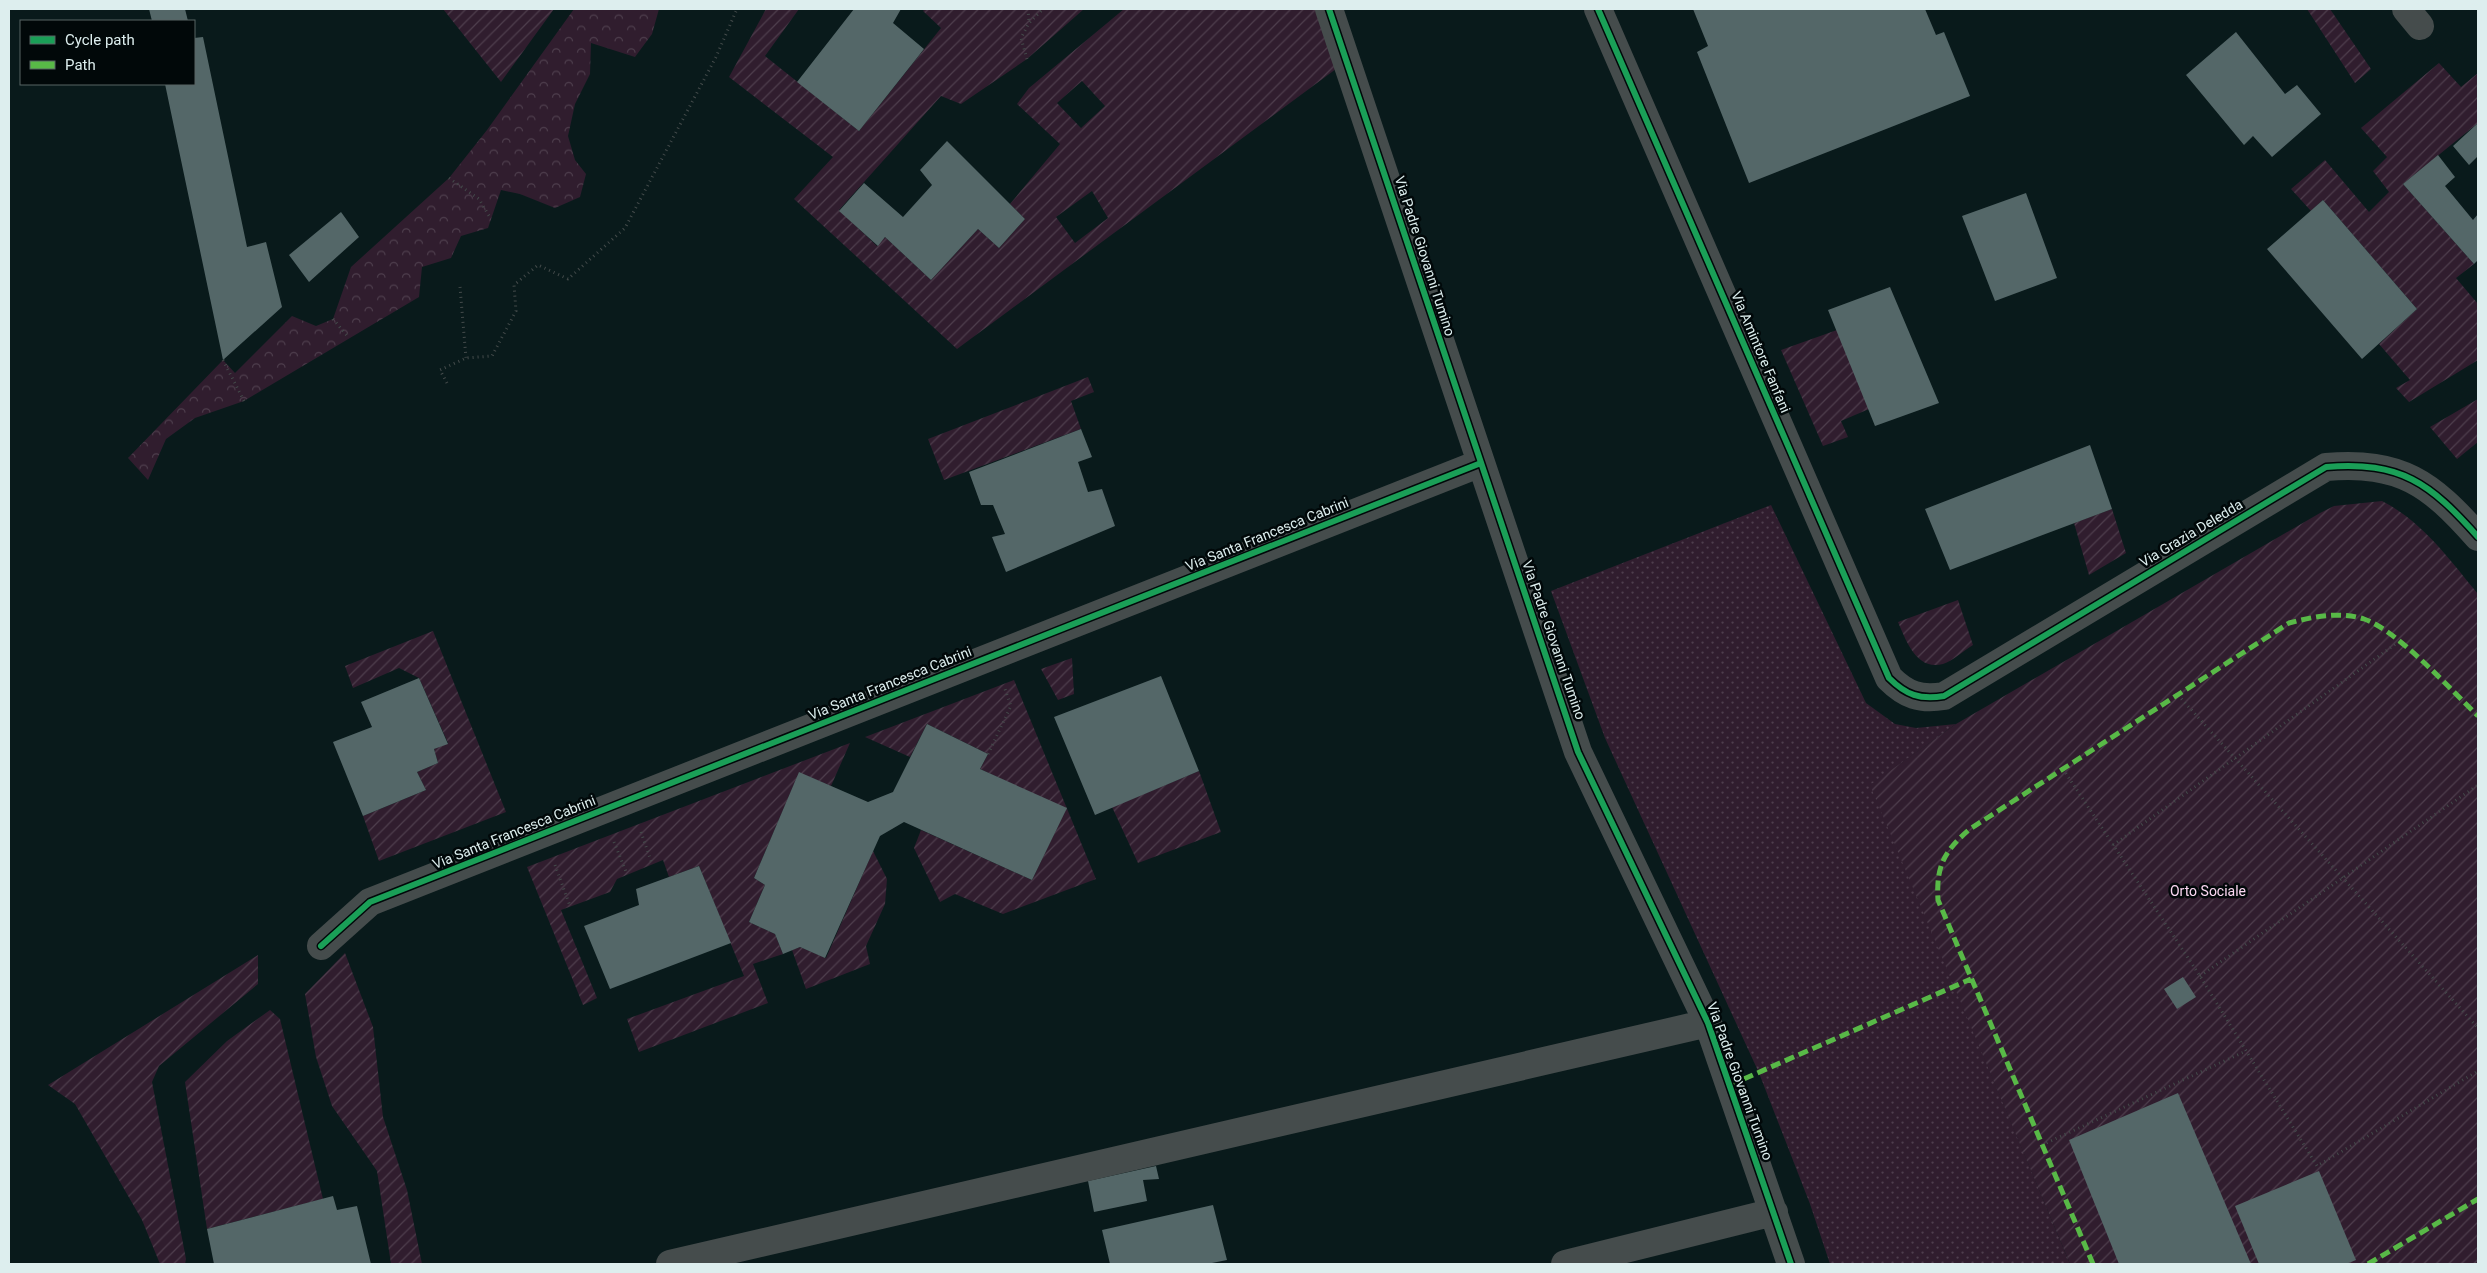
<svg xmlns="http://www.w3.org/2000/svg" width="2487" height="1273" font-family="Roboto,sans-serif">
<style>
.grass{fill:url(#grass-dots)}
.forest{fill:url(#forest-crowns)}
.garden{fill:url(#garden-furrows);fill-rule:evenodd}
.building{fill:#546768}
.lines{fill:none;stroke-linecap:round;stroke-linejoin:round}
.path{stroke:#444b4b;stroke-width:3;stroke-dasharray:1 4;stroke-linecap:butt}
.minor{stroke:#454c4c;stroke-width:28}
.quiet{stroke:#58b947;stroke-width:5;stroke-dasharray:10 5;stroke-linecap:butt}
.cycleway-casing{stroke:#010809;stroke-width:9}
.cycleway{stroke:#1a9f57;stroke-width:6}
.labels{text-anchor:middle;stroke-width:5;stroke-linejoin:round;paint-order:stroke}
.street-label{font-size:14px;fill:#dee;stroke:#010809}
.park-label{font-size:14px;fill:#fbd7f2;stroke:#010809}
</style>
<defs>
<pattern id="grass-dots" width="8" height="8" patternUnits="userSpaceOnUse" patternTransform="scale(1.25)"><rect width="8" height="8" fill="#301d2e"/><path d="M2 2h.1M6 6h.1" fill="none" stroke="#4e3e4d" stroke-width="1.8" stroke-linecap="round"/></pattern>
<pattern id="forest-crowns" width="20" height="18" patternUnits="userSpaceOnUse" patternTransform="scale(1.25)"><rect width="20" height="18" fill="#301d2e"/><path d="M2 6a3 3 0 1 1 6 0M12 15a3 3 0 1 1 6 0" fill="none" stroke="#4e3e4d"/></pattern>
<pattern id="garden-furrows" width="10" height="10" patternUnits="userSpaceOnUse" patternTransform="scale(1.25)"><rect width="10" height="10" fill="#301d2e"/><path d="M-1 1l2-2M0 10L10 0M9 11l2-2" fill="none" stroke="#4e3e4d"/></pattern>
</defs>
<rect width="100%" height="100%" fill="#091a1b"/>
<path class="grass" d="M1771,505l95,198 29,21 21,4 40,-4 -85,61 199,479h-240l-20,-60 -51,-131 -154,-335 -54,-147z"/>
<path class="forest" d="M574,9h85l-7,25 -17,23 -44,-14 -1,31 -15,30 -7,32 7,24 11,14 -6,23 -25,11 -35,-14 -19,-4 -13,38 -27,8 -10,22 -29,9 -3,30 -175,104 -49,17 -29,21 -18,41 -20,-22 95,-98 12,13 57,-57 24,10 17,-7 18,-52 98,-89 38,-48z"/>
<path class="garden" d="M443,9h111l-53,73z
M766,9h33l-34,47 94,75 82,-103 -18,-17 2,-2h159l-57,50 -66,45 -20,-8 -102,114 38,36 8,-9 46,43 47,-51 21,19 26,-29 -15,-15 50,-60 -43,-40 12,-16 95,-79h196l20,57 -383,283 -163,-150 39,-42 -104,-80zM1082,81l23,25 -24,22 -24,-25zM1092,191l16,27 -33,25 -19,-26z
M2307,9h23l41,60 -16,14z
M2439,63l22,24 17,-14v50l-75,61 71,80 -18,14 22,26v56l-69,42 -13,-14 14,-8 -31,-36 38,-35 -94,-109 -12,11 -20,-22 34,-29 44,52 20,-20 -16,-21 14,-14 -26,-29z
M1837,330l32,79 -28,12 7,16 -25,9 -42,-96z
M1088,377l6,15 -23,9 10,28 -137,51 -16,-41z
M2478,399v43l-21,17 -27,-32z
M2382,501c41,21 67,58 96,93v670h-408l-200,-479 86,-61 364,-211 14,-7z
M2112,509l14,44 -37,22 -15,-52z
M1958,600l15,45c-9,5 -20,16 -30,19 -27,7 -37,-24 -45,-42z
M433,631l73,181 -127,49 -16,-45 63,-26 -9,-18 21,-9 -4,-14 14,-6 -29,-65 -20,-10 -46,20 -8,-22z
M1072,658l2,36 -16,6 -17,-31z
M1014,680l82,199 -93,35 -48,-20 -15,8 -26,-54 7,-18 111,50 34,-71 -86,-40 8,-15 -61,-30 -17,33 -45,-20z
M850,743l-19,43 -32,-13 -45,105 11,7 -16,37 26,12 8,20 -30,10 15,39 -129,49 -12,-33 117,-43 -45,-110 -30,11 -6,-17 -46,19 -7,13 -49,18 36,88 -14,7 -56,-138z
M1199,771l22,61 -83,31 -26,-56z
M873,851l14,28 -2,25 -19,42 4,18 -64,25 -14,-39 8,-3 26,11z
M345,953l28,74 10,90 24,73 15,74h-31l-14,-93 -45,-65 -16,-49 -11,-63z
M258,955v29l-99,82 -7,16 34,177 -1,5h-25l-18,-44 -67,-116 -27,-19z
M270,1010l10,9 43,180 -116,30 -22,-147 42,-41z"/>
<path class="building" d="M149,9h36l3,12h-36z
M854,9h47l-8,14 31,26 -65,82 -62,-49z
M1693,9h232l11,26 8,-3 26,64 -221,87 -52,-131 11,-6z
M2236,32l49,62 12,-9 24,29 -49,43 -19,-21 -9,9 -58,-70z
M203,37l44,210 19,-5 16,65 -59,53 -58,-276h29v-46z
M2478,123v33l-9,9 -16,-19z
M947,141l78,78 -26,29 -21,-19 -47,51 -46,-43 -7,9 -39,-35 25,-28 39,34 29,-32 -12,-15z
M2438,155l17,22 -10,9 28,34 5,-6v46l-4,4 -71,-80z
M2026,193l31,85 -62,23 -33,-85z
M2323,200l94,109 -55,50 -95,-110z
M341,212l18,25 -50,45 -20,-27z
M1890,287l49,116 -64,23 -47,-116z
M1081,429l11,28 -14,5 10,30 14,-3 13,37 -109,46 -14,-35 13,-3 -12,-29h-12l-12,-33z
M2090,445l22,64 -162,61 -25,-61z
M1161,676l38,95 -104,44 -41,-98z
M419,678l29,66 -14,5 4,14 -21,9 9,18 -63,26 -30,-74 39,-15 -11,-25z
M927,724l61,30 -8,15 87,39 -35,72 -128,-58 -24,14 -55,122 -25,-11 -17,7 -8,-20 -26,-12 16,-37 -11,-7 45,-106 69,30 25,-10z
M699,866l32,77 -121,46 -26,-63 55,-21 -3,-16z
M2183,977l13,20 -19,12 -13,-20z
M2178,1093l73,171h-132l-50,-124z
M1156,1166l3,13 -16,1 4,21 -53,11 -6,-31z
M2319,1171l37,89 -10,4h-87l-24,-58z
M333,1196l4,14 20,-4 14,58h-157l-7,-35z
M1213,1205l14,55 -20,4h-97l-8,-34z"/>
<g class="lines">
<path class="path" d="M1028,9l1,13
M1027,59l-6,-21 8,-15 14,-14
M449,178l30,21 12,20
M460,287l6,71
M333,319l16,19
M223,360l21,41
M447,383l-7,-13 26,-12 26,-2 24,-45 -2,-26 24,-20 30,14 57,-51 91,-171 21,-48
M2178,695l300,333
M988,754l23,-48 -6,-17
M2063,769l137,207 117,190 161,-95
M641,832l11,32
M614,842l13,32
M2113,845l287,-204
M555,865l15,41
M2200,976l278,-191
M2042,1145l204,-94"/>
<path class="minor" d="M1329,9l249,743 130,271 83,241
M1598,9l291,669c17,17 31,22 55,18l382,-229c75,-6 104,16 152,70
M2406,9l14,17
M321,946l49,-44 1111,-439
M670,1264l1038,-241
M1565,1264l209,-52"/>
<path class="quiet" d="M1730,1085l241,-106
M2093,1264l-155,-364c-2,-34 6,-49 32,-71l319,-206c23,-6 51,-12 75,-4 33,11 87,71 114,97
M2368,1264l110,-65"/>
<defs>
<path id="cycleway" d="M1329,9l249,743 130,271 83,241
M1598,9l291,669c17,17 31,22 55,18l382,-229c75,-6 104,16 152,70
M321,946l49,-44 1111,-439"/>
</defs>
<use href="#cycleway" class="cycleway-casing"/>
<use href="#cycleway" class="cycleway"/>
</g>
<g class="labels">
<g class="street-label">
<text transform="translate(1425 256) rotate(72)" y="5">Via Padre Giovanni Tumino</text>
<text transform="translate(1761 352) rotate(67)" y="5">Via Amintore Fanfani</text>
<text transform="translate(2191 533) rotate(-31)" y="5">Via Grazia Deledda</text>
<text transform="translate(1267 534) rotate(-22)" y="5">Via Santa Francesca Cabrini</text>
<text transform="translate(1554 640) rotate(71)" y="5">Via Padre Giovanni Tumino</text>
<text transform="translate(890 683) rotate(-22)" y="5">Via Santa Francesca Cabrini</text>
<text transform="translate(514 832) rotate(-22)" y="5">Via Santa Francesca Cabrini</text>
<text transform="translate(1740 1081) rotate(70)" y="5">Via Padre Giovanni Tumino</text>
</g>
<g class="park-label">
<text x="2208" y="896">Orto Sociale</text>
</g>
</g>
<rect width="2487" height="1273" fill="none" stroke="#ddeeee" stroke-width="20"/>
<rect x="20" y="20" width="175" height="65" fill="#010809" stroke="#596465"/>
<rect x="30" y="36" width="25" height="8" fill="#1a9f57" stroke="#596465"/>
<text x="65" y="45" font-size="15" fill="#ddeeee">Cycle path</text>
<rect x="30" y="61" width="25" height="8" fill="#58b947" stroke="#596465"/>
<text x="65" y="70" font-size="15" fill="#ddeeee">Path</text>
</svg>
